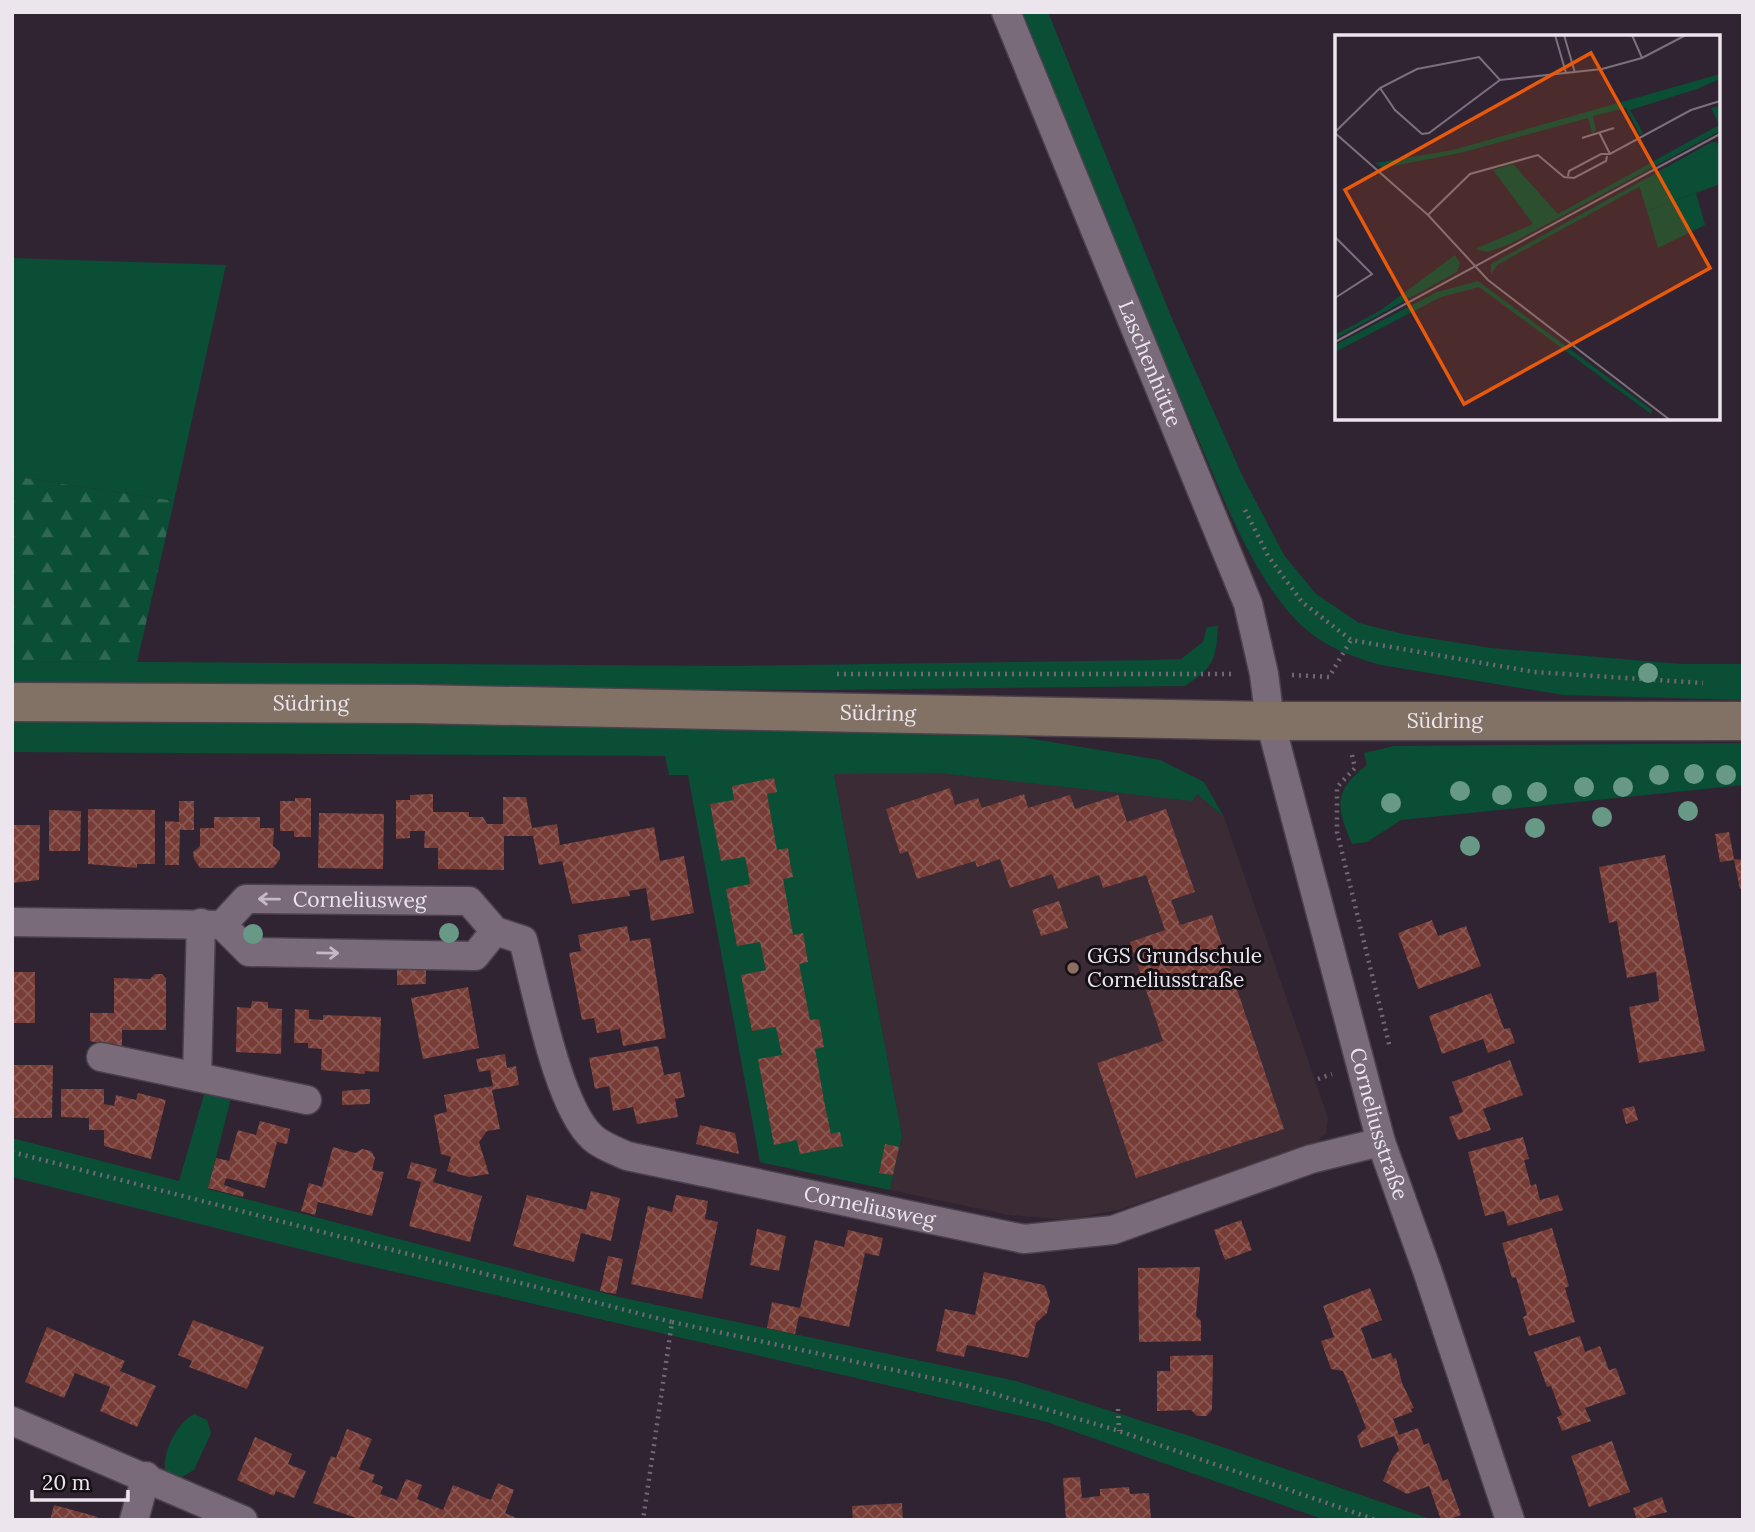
<svg xmlns="http://www.w3.org/2000/svg" width="1755" height="1532" font-family="Lora,serif">
<style>
.education{fill:#3b2b35}
.green{fill:#0a4e36}
.forest{fill:url(#forest-firs)}
.building{fill:url(#building-cross-hatch)}
.lines{fill:none;stroke-linecap:round;stroke-linejoin:round}
.street-casing{stroke:#4b414c;stroke-width:31}
.secondary-casing{stroke:#4b414c;stroke-width:41}
.path{stroke:#726773;stroke-width:4.5;stroke-dasharray:2 5;stroke-linecap:butt}
.street{stroke:#796b7a;stroke-width:28}
.secondary{stroke:#827266;stroke-width:38}
.tree{fill:#679986}
.oneway{stroke:#c4bac5}
.education-dot{fill:#8d6e63;stroke:#151016;stroke-width:2.5}
.labels{text-anchor:middle;stroke-width:6;stroke-linejoin:round;paint-order:stroke}
.street-label{font-size:21px;fill:#ece5ed;stroke:#151016}
.poi-label{font-size:21px;fill:#ece5ed;stroke:#151016;text-anchor:start}
.inset-road{fill:none;stroke:#7b717d;stroke-width:2}
.view{fill:#e8590c;fill-opacity:0.15;stroke:#e8590c;stroke-width:3.5}
.inset-edge{fill:none;stroke:#ece5ed;stroke-width:3.5}
</style>
<defs>
<pattern id="forest-firs" width="22" height="20" patternUnits="userSpaceOnUse" patternTransform="scale(1.75)"><rect width="22" height="20" fill="#0a4e36"/><path d="M5 1l3.5 6h-7zM16 11l3.5 6h-7z" fill="#2e6753"/></pattern>
<pattern id="building-cross-hatch" width="8" height="8" patternUnits="userSpaceOnUse" patternTransform="scale(1.75)"><rect width="8" height="8" fill="#773c35"/><path d="M0 0l8 8M0 8l8-8" fill="none" stroke="#8a5853"/></pattern>
</defs>
<rect width="100%" height="100%" fill="#302432"/>
<path class="education" d="M834,773h105l258,21 27,23 104,301 -2,15 -10,10 -194,66 -56,11 -57,-5 -119,-25 12,-54z"/>
<path class="green" d="M1019,12h29l122,302 73,163 41,78 32,39 43,29 44,11 88,14 190,16h62v36l-180,-5 -182,-30c-37,-10 -69,-24 -94,-55 -43,-52 -67,-122 -94,-183 -62,-137 -117,-276 -174,-415z
M12,258l214,7 -52,236 -162,-25z
M1218,626c-2,34 -4,41 -33,60l-366,4 -807,-5v-24l723,5 421,-6 25,-1 22,-17 4,-15z
M12,718l681,4 328,15 139,23 44,22 20,35 -27,-23 -5,7 -253,-28 -105,1 68,362 -12,54 -130,-28 -72,-387h-19l-4,-19 -653,-4z
M1743,743v42l-342,35 -34,22 -15,2c-16,-37 -19,-53 15,-79l-3,-12 30,-7z
M206,1088l26,6 -24,95 411,108 397,84 186,59 231,80h-108l-278,-98 -695,-160 -340,-85v-39l167,43z
M194,1414l13,6 4,13 -17,37 -12,7 -17,-7c-2,-19 12,-47 29,-56z"/>
<path class="forest" d="M12,476l162,25 -37,161 -125,-1z"/>
<path class="building" d="M774,778l3,14 -10,2 10,56 11,-2 2,15 3,14 -10,2 10,56 10,-2 5,29 -9,2 11,56 9,-1 5,28 -9,2 10,57 6,28 9,-2 3,14 -43,8 -3,-14 -23,5 -16,-86 24,-4 -6,-28 -24,4 -11,-56 25,-5 -6,-28 -23,4 -11,-57 24,-5 -2,-13 -3,-14 -24,4 -11,-57 24,-4 -2,-14z
M950,788l5,17 23,-7 4,10 42,-14 4,14 42,-13 5,14 43,-14 9,27 39,-13 29,83 -24,8 9,25 32,-10 72,214 -148,49 -39,-115 66,-22 -33,-99 35,-12 -19,-55 -43,13 -4,-13 -41,14 -6,-15 -42,14 -10,-29 -23,8 -2,-6 -58,18 -9,-28 -8,3 -14,-45z
M433,794v18h36v5h14l4,7h16v-27h23l6,31 25,-4 3,21 94,-18 6,34 24,-5 10,57 -43,8 -5,-33 -17,3 1,5 -58,8 -10,-43 -23,4 -6,-29h-29v34l-66,-1v-21h-14l1,-17h-15v7l-14,1v-39h14v-5z
M295,798h16v39h-17v-6h-14v-30h15z
M179,801h15v29h-14l-1,35h-14v-44l14,1z
M88,809l67,1v54h-18v4l-49,-4z
M49,810l32,1 -1,40h-31z
M319,813l65,1 -1,55 -65,-1z
M214,817h46v11h14l-1,18 7,6v7l-7,9h-73l-6,-9 -1,-7 7,-6v-18h14z
M12,825h28l-1,55 -27,3z
M1729,832l5,27 9,1v29h-3l-6,-29 -14,2 -5,-28z
M1665,855l40,196 -66,12 -10,-56 30,-6 -3,-29 -29,6 -10,-57 -8,2 -10,-56z
M1059,901l9,27 -27,8 -9,-26z
M1432,920l6,16 28,-10 15,40 -63,23 -20,-56z
M627,926l3,15 20,-3 16,100 -43,8 -3,-17 -23,4 -3,-15 -12,2 -13,-67 12,-2 -3,-16z
M397,970h29v14l-29,1z
M12,972h23v51h-23z
M155,974h7l4,5v51h-44v18l-32,-7v-28h24v-35l36,1z
M468,987l11,61 -56,11 -12,-61z
M1491,993l13,36 6,-1 5,15 -27,10 -5,-14 -41,15 -13,-38z
M252,1001l16,1v6l14,1 -1,45 -45,-2 1,-45 14,1z
M295,1009l14,1v9l14,1v-5l58,2 -2,55 -14,-1v3l-44,-4 1,-21 -14,-1v-5h-14z
M658,1046l6,29 16,-3 5,25 -10,2 3,18 -41,7 -4,-17 -20,4 -4,-25 -14,3 -6,-31z
M505,1054l2,14 9,-2 3,19 -27,5 8,39 -13,2 -8,11 10,32 -20,3 -22,-6 4,-14 -10,-3 -7,-39 13,-3 -3,-17 49,-9 -3,-16 -11,2 -3,-13z
M1510,1060l13,35 -40,14 8,21 -33,10 -9,-23 14,-5 -11,-30z
M12,1065h41l-1,53h-40z
M61,1089h43v15l10,2 2,-11 20,5 2,-7 28,7 -15,59 -47,-13v-16h-15v-12l-28,-1z
M370,1089v15l-28,1v-14z
M1634,1106l4,14 -12,4 -4,-15z
M260,1121l30,8 -3,15 -10,-2 -12,46 -39,-10 -2,7 20,7 -1,5 -35,-9 8,-30 13,3 9,-31 18,5z
M700,1125l35,8 4,21 -43,-10z
M1523,1137l6,22 -5,1 7,26 5,-2 4,16 18,-5 5,15 -55,16 -4,-15 -19,5 -17,-64z
M885,1144l14,3 -6,28 -14,-2z
M333,1147l22,6 7,-4 9,2 4,7 -3,12 12,2 -12,44 -54,-14 -3,13 -14,-4 8,-28 13,4z
M411,1162l26,7 -4,13 49,14 -12,46 -61,-16 12,-44 -14,-4z
M591,1191l29,7 -9,43 -30,-8 -7,29 -61,-16 14,-51 59,15z
M676,1195l32,6 -3,18 13,3 -16,77 -71,-15 17,-78 24,6z
M1241,1220l11,30 -27,10 -11,-30z
M1552,1228l17,58 -4,2 10,34 -46,14 -6,-19 4,-2 -11,-38 -4,1 -10,-35z
M757,1229l29,7 -7,35 -29,-6z
M848,1230l35,8 -4,18 -14,-3 -16,74 -50,-11 -4,18 -28,-6 5,-26 28,6 15,-68 29,7z
M608,1256l15,3 -7,35 -16,-3z
M1200,1267l-4,49 5,5v20l-62,1 -1,-74z
M984,1272l60,13 2,4 4,12 -3,12 -11,10 -8,35 -61,-13 -3,12 -28,-6 9,-42 30,6z
M1370,1288l12,32 -21,8 11,31 19,-6 2,6 3,-1 6,25 12,25 -3,1 1,3 -19,7 6,16 19,-7 6,17 5,-2 14,38 5,-2 13,36 -13,5h-7l-12,-34 -22,8 -24,-13 10,-24 6,-7 -5,-14 -33,12 -4,-12 9,-8 -11,-28 -12,-29 -12,-2 -10,-28 13,-4 -11,-31z
M193,1320l71,27 -17,42 -58,-22 3,-6 -14,-6z
M47,1327l78,34 -5,10 36,15 -19,41 -37,-16 10,-24 -35,-14 -11,25 -39,-16z
M1580,1336l5,16 15,-6 9,24 7,-2 10,26 -41,14 6,13 -29,10 -5,-14 5,-2 -11,-29 -4,1 -13,-35z
M1213,1355l-1,55 -6,6h-9l-6,-6 -34,1v-40h13v-15z
M347,1429l25,10 -13,30 16,6 -3,7 11,5 -3,7 17,6 9,-21 16,6 -5,14 26,11 10,-25 38,15 7,-17 16,7 -9,23 16,7h-159l-49,-17 18,-47 5,2z
M255,1437l37,17 -4,10 18,7 -12,27 -18,-7 -2,5 -37,-16z
M1612,1441l18,51 -41,15 -18,-51z
M1080,1477l2,21 18,-2v-7l29,-2 1,7 19,-1 2,27h-85l-3,-42z
M1662,1497l5,15 -30,8 -4,-12z
M902,1503l1,17h-50l-1,-14z
M54,1505l44,12 -1,3h-47z"/>
<g class="lines">
<defs>
<g id="street">
<path id="s1" d="M1006,12l242,592 16,70 6,47 111,421 47,131 82,247"/>
<path d="M12,922l210,3 27,27 226,4 20,-25"/>
<path id="s2" d="M222,925l24,-26 223,2 26,30 28,9c13,48 35,168 70,198 9,8 23,13 34,18l397,83 89,-9 198,-71 70,-17"/>
<path d="M101,1057l206,43"/>
<path d="M197,1077l4,-154"/>
<path d="M12,1421l231,99"/>
<path d="M134,1520l12,-44"/>
</g>
<g id="secondary">
<path id="s3" d="M12,702l403,2 855,17h473"/>
</g>
</defs>
<use href="#street" class="street-casing"/>
<use href="#secondary" class="secondary-casing"/>
<path class="path" d="M1245,510l23,46 34,46 49,38 183,32 169,11
M837,674h397
M1292,675l37,2 22,-37
M1352,755l3,13 -18,19v45l53,216
M1318,1079l14,-5
M12,1152l660,170 -29,198
M672,1322l296,64 151,45 257,89
M1118,1409l1,22"/>
<use href="#street" class="street"/>
<use href="#secondary" class="secondary"/>
</g>
<g class="tree">
<circle cx="1648" cy="673" r="10"/>
<circle cx="1694" cy="774" r="10"/>
<circle cx="1659" cy="775" r="10"/>
<circle cx="1726" cy="775" r="10"/>
<circle cx="1584" cy="787" r="10"/>
<circle cx="1623" cy="787" r="10"/>
<circle cx="1460" cy="791" r="10"/>
<circle cx="1537" cy="792" r="10"/>
<circle cx="1502" cy="795" r="10"/>
<circle cx="1391" cy="803" r="10"/>
<circle cx="1688" cy="811" r="10"/>
<circle cx="1602" cy="817" r="10"/>
<circle cx="1535" cy="828" r="10"/>
<circle cx="1470" cy="846" r="10"/>
<circle cx="449" cy="933" r="10"/>
<circle cx="253" cy="934" r="10"/>
</g>
<defs><path id="oneway-shaft" d="M-6 0H5M1.5-3L5.5 0L1.5 3" fill="none" stroke-width="1.6" stroke-linecap="round" stroke-linejoin="round" transform="scale(1.75)"/></defs>
<g class="oneway">
<use href="#oneway-shaft" transform="translate(269 899) rotate(-179)"/>
<use href="#oneway-shaft" transform="translate(328 953) rotate(1)"/>
</g>
<circle class="education-dot" cx="1073" cy="968" r="7"/>
<g class="labels">
<g class="street-label">
<text dy="7" stroke="none"><textPath href="#s1" startOffset="380">Laschenhütte</textPath></text>
<text dy="7" stroke="none"><textPath href="#s3" startOffset="299">Südring</textPath></text>
<text dy="7" stroke="none"><textPath href="#s3" startOffset="866">Südring</textPath></text>
<text dy="7" stroke="none"><textPath href="#s3" startOffset="1433">Südring</textPath></text>
<text dy="7" stroke="none"><textPath href="#s2" startOffset="149">Corneliusweg</textPath></text>
<text dy="7" stroke="none"><textPath href="#s1" startOffset="1176">Corneliusstraße</textPath></text>
<text dy="7" stroke="none"><textPath href="#s2" startOffset="826">Corneliusweg</textPath></text>
</g>
<g class="poi-label">
<text x="1087" y="963">GGS Grundschule<tspan x="1087" dy="24">Corneliusstraße</tspan></text>
</g>
</g>
<g transform="translate(1335 35)">
<rect width="385" height="385" fill="#302432"/>
<path d="M385,39v5l-23,10 -67,21 13,23 -3,2 -14,-27 -33,8 3,15 -4,2 -4,-15 -128,35 -77,15 -8,-5 78,-13zM384,71l1,25 -210,113 -22,8 -13,-3 58,-25 -40,-54 20,-6 45,50 161,-89 -8,-17zM377,107l7,1 -222,122 -6,10v-11zM361,158l9,32 -47,23 -11,-37zM120,220l5,8 -3,9 -122,67v-4l46,-25zM143,246l174,129 -1,4 -172,-127 -38,10 -106,55v-7l102,-53z" fill="#0a4e36"/>
<path d="M384,108l1,41 -73,27 -8,-25z" fill="#0a4e36"/>
<path class="inset-road" d="M220,0l11,38M229,0l11,38M297,0l10,23M45,53l15,22 27,24 7,-1 71,-53M0,97l45,-44 37,-19 62,-12 21,23 102,-11 40,-11 44,-23M264,97l11,22M0,98l93,82 60,65 182,140M247,103l32,-10M233,141l1,-5 32,-17h9l81,-44 29,-9M93,180l42,-41 68,-19 26,22 10,1 32,-17 1,-5M0,202l37,37 -37,24M0,307l385,-208"/>
<path class="view" d="M256,18l119,215 -246,136 -119,-214z"/>
<rect width="385" height="385" class="inset-edge"/>
</g>
<rect width="1755" height="1532" fill="none" stroke="#ece5ed" stroke-width="28"/>
<path d="M32 1490v10h96v-10" fill="none" stroke="#ece5ed" stroke-width="3.5"/>
<text x="42" y="1490" font-size="21" fill="#ece5ed" stroke="#151016" stroke-width="5" paint-order="stroke">20 m</text>
</svg>
